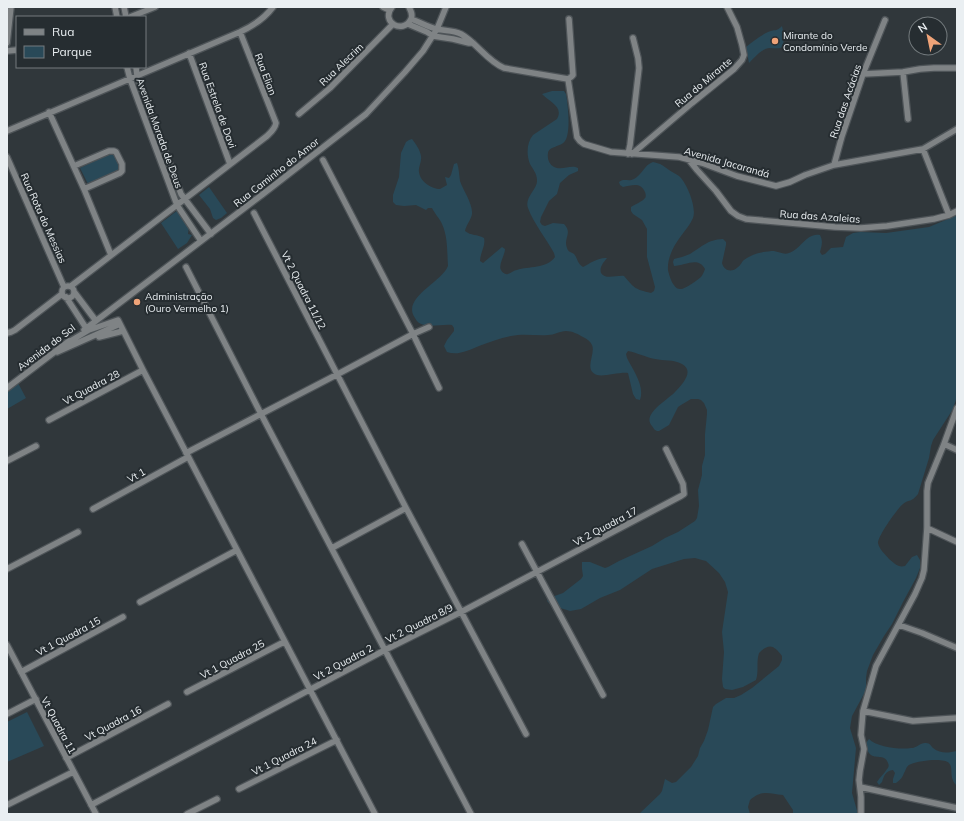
<svg xmlns="http://www.w3.org/2000/svg" width="964" height="821" font-family="Mulish,sans-serif">
<style>
.green{fill:#294958}
.lines{fill:none;stroke-linecap:round;stroke-linejoin:round}
.minor-casing{stroke:#4e5458;stroke-width:8}
.minor{stroke:#7f8385;stroke-width:5.5}
.poi-dot{fill:#efa378;stroke:#262d31;stroke-width:1.5}
.labels{text-anchor:middle;stroke-width:4;stroke-linejoin:round;paint-order:stroke}
.poi-label{font-size:10px;fill:#eaeff2;stroke:#262d31;text-anchor:start}
.street-label{font-size:10px;fill:#eaeff2;stroke:#262d31}
</style>
<rect width="100%" height="100%" fill="#30373b"/>
<path class="green" d="M782,26l2,9 -1,12c-4,2 -8,1 -13,1 -8,0 -16,10 -21,15l-3,-16c7,-6 14,-11 22,-15 6,-3 9,0 14,-6z
M552,91h12l2,3c2,11 5,38 -1,47 -4,6 -16,5 -17,12 -1,6 1,11 6,14 8,4 17,-3 24,1v3l-9,4 -9,8 -3,11 -8,7 -8,16 -1,5 2,3 3,1 8,-3 11,1c9,9 -1,14 3,24 1,4 4,4 7,6 4,5 3,9 9,13 7,-4 16,-10 24,-9 -3,4 -8,9 -6,15 4,7 16,2 23,3 11,13 11,13 27,17l3,-2 1,-4 -8,-30v-28l-5,-9 -9,-6 -2,-3v-4c4,-3 11,-5 14,-9 1,-1 1,-4 0,-6 -4,-10 -13,-7 -22,-5l-3,-2 -1,-3c5,-4 10,0 15,-3 8,-4 10,-14 19,-17 9,2 9,3 16,8 3,2 7,4 10,6 8,7 18,32 14,42 -3,7 -8,12 -12,18 -7,9 -14,22 -13,34 1,5 5,19 12,19 4,1 18,-9 21,-12 2,-3 3,-5 4,-8 -7,-13 -20,-3 -31,-3l-1,-4 1,-3c5,-1 11,-3 16,-5 13,-8 17,-14 33,-15l3,3v3l-4,18c2,8 10,10 16,4 3,-2 4,-6 6,-7 4,-3 10,-6 15,-7 4,-1 11,-2 15,-2 5,1 10,4 15,2 12,-4 18,-21 31,-18 3,6 2,10 0,17l2,3 3,-1 6,-6 12,-1 3,-10 7,-4 7,-1 26,1 43,-6 19,-8 9,-6v183l-4,13 -20,31 -2,6 -2,12 -11,36c-7,9 -9,5 -15,10 -6,5 -25,32 -25,39 1,6 7,11 11,16 5,4 9,9 16,7l7,-9 5,-2 3,5v8l-4,10 -13,24 -11,22 -8,12 -11,19 -6,16 -1,7v12l-14,26 -2,12 6,20 -4,45 6,21h-65v-4l-10,-15c-14,-1 -20,-6 -33,5l-2,7 2,7h-111l21,-20 2,-3 3,-12 7,4 4,-1 15,-15 7,-11 2,-8 4,-7 4,-11 5,-23 3,-3 10,-6h8l7,-3 11,-7 27,-22 3,-6v-4c-8,-11 -13,-13 -23,-3 -3,9 0,18 -3,27l-13,7 -11,3 -7,-1 -2,-2 -1,-8 2,-27 -2,-20 6,-40 -3,-10 -6,-9 -13,-12 -4,-1 -7,-2 -11,1 -32,10 -32,21 -20,8 -19,11 -11,2 -3,-1 -14,-4 -3,-2 -3,-3 2,-3 14,-5 18,-14 2,-3 -1,-7v-7h8l15,6 3,-1 11,-6 33,-15 13,-8 13,-6 17,-11 2,-3 2,-12 -1,-16 4,-15v-9l3,-11v-21l2,-20v-4l-3,-7 -3,-3 -3,-1h-7l-10,6 -3,2 -9,18 -10,6c-4,0 -5,-2 -7,-5 -11,-12 17,-27 23,-34 7,-7 20,-21 7,-28 -9,-5 -18,-3 -27,-5 -10,-2 -17,-6 -27,-8l-2,3 1,4c6,12 18,28 13,42l-4,-1 -3,-5 -5,-21c-9,-1 -24,4 -31,2 -14,-5 -1,-21 -5,-30 -2,-4 -5,-6 -9,-8 -5,-3 -11,-6 -17,-6 -6,0 -12,4 -18,4 -12,1 -24,-2 -37,1 -10,2 -22,6 -32,10 -10,4 -21,10 -32,6l-3,-6 3,-6 7,-9v-3l-2,-3c-9,-1 -19,2 -28,0 -4,-1 -7,-3 -9,-7 -14,-20 26,-35 33,-52 -1,-14 0,-29 -6,-42 -2,-5 -7,-10 -10,-16h-4l-2,2 -10,-5 -12,1 -8,-1 -3,-3v-7l6,-18 2,-24 5,-11 3,-2 3,-1c4,5 8,11 9,17 1,6 -3,11 -2,16 1,10 13,17 21,17l7,-4 -2,-8 4,1 2,-3 3,-11 3,-1c2,5 2,12 3,18 3,9 13,23 12,33 -1,6 -6,11 -7,17 6,5 12,3 19,7 2,8 -4,15 -4,23l3,2 19,-16 3,2c0,6 -7,16 -4,21 1,2 4,5 7,4 3,-1 6,-4 9,-4 11,-4 30,-1 38,-13l-1,-4c-8,-15 -20,-29 -26,-45 -4,-11 10,-19 9,-28 0,-6 -4,-11 -7,-16 -4,-10 -3,-22 3,-29l24,-16c7,-13 -8,-17 -15,-25z
M114,152l8,16 -34,16 -8,-16z
M209,187l18,26 -6,5 -5,2 -3,-2 -3,-9 -11,-14z
M178,210l11,16 -1,8 4,1 -5,8 -9,6 -17,-26z
M18,383l8,15 -19,11v-18z
M27,712l17,34 -37,16v-40z
M869,739c7,8 32,11 42,9 6,0 10,-6 15,-5 4,0 5,3 7,5 8,6 15,5 24,3v35c-9,-9 -3,-17 -8,-23 -5,-6 -34,-2 -40,2 -3,2 -3,5 -5,8 -1,4 -4,7 -8,10h-3v-4l2,-6 -2,-3c-8,1 -9,6 -11,12l-3,3 -2,-3c3,-5 7,-8 10,-13 2,-2 2,-4 1,-6 -3,-9 -11,-4 -17,-8 -4,-3 -4,-7 -5,-12z"/>
<g class="lines">
<defs>
<path id="minor" d="M115,7l2,10
M124,7l2,10
M383,7l6,3
M392,7c-12,15 11,28 19,12 2,-4 0,-8 -2,-12
M130,17l25,-10
M411,19c9,3 17,8 26,10 8,2 16,1 24,5 16,9 26,27 43,34l64,11
M408,24l19,8 6,4 20,3 16,4h4
M7,43l4,-36
M7,51l10,-1
M189,53l41,111
M127,67l3,12 44,118 3,8 24,36
M136,67l1,9 44,118 30,40
M903,72l5,47
M863,74l40,-2 17,-3 14,-1h23
M568,79l9,58 3,4 4,3 27,8 68,5 23,6 35,13 39,10 14,-4 15,-7 29,-10 89,-16 34,-20
M568,79l3,-2 2,-2 -4,-56
M49,112l35,77 27,66
M299,114l31,-26 63,-64
M7,131l233,-99c13,-6 24,-13 33,-25
M923,149l26,66
M628,154l2,-9 9,-77 -1,-10 -5,-20
M632,154l60,-51 42,-34 8,-9 2,-5 -2,-10 -5,-18 -10,-20
M7,157l57,130
M323,160l90,174 26,54
M689,160l8,10 19,21 15,20 7,5 8,3 89,8 26,1 26,-2 47,-7 15,-4 8,-4
M834,165l8,-29 21,-62 22,-54
M74,166l35,-15h5l2,1 6,12v7l-2,2 -36,16
M254,213l152,295 120,226
M186,267l75,147 210,400
M62 292a6 6 0 1 1 12 0a6 6 0 1 1-12 0Z
M71,286l196,-150c4,-4 8,-7 9,-13l-36,-91
M75,293l21,28
M66,297l20,31
M84,330l179,-136 103,-80 39,-42 18,-21 14,-22 9,-22
M7,333l4,-1 4,-2 47,-36
M99,337l24,-6
M67,343l22,-13 29,-10 25,50 232,444
M57,352l63,-28
M7,388l62,-47
M49,420l94,-50
M944,444l13,6
M186,453l152,-79 75,-40 16,-7
M7,461l29,-15
M93,509l95,-52
M927,528l30,14
M522,544l81,151
M332,548l74,-40
M7,569l71,-37
M140,602l97,-52
M899,625l23,8 35,15
M7,645l89,169
M21,672l102,-55
M187,692l97,-50
M863,711l50,10 44,-3
M7,714l29,-15
M66,758l102,-54
M860,787l97,21
M239,789l98,-49
M7,805l66,-33
M91,805l294,-155 76,-38 220,-116 3,-2 -1,-10 -17,-35
M187,814l30,-15
M861,814v-17l-2,-17 1,-9 4,-22 -3,-14 2,-24 13,-45 39,-72 7,-16 2,-8 3,-42v-37l1,-8 16,-39 13,-36"/>
</defs>
<use href="#minor" class="minor-casing"/>
<use href="#minor" class="minor"/>
</g>
<g class="poi-dot">
<circle cx="775" cy="41" r="4"/>
<circle cx="137" cy="302" r="4"/>
</g>
<g class="labels">
<g class="poi-label">
<text x="783" y="39">Mirante do<tspan x="783" dy="12">Condomínio Verde</tspan></text>
<text x="145" y="300">Administração<tspan x="145" dy="12">(Ouro Vermelho 1)</tspan></text>
</g>
<g class="street-label">
<text transform="translate(341 64) rotate(-44)" y="4">Rua Alecrim</text>
<text transform="translate(266 74) rotate(69)" y="4">Rua Elian</text>
<text transform="translate(703 82) rotate(-40)" y="4">Rua do Mirante</text>
<text transform="translate(845 101) rotate(-71)" y="4">Rua das Acácias</text>
<text transform="translate(218 105) rotate(70)" y="4">Rua Estrela de Davi</text>
<text transform="translate(160 133) rotate(70)" y="4">Avenida Morada de Deus</text>
<text transform="translate(727 162) rotate(16)" y="4">Avenida Jacarandá</text>
<text transform="translate(276 172) rotate(-38)" y="4">Rua Caminho do Amor</text>
<text transform="translate(820 216) rotate(4)" y="4">Rua das Azaleias</text>
<text transform="translate(44 218) rotate(66)" y="4">Rua Rota do Messias</text>
<text transform="translate(304 290) rotate(63)" y="4">Vt 2 Quadra 11/12</text>
<text transform="translate(46 347) rotate(-37)" y="4">Avenida do Sol</text>
<text transform="translate(91 387) rotate(-28)" y="4">Vt Quadra 28</text>
<text transform="translate(136 475) rotate(-29)" y="4">Vt 1</text>
<text transform="translate(605 526) rotate(-28)" y="4">Vt 2 Quadra 17</text>
<text transform="translate(419 623) rotate(-27)" y="4">Vt 2 Quadra 8/9</text>
<text transform="translate(68 636) rotate(-28)" y="4">Vt 1 Quadra 15</text>
<text transform="translate(232 659) rotate(-28)" y="4">Vt 1 Quadra 25</text>
<text transform="translate(343 662) rotate(-28)" y="4">Vt 2 Quadra 2</text>
<text transform="translate(113 723) rotate(-28)" y="4">Vt Quadra 16</text>
<text transform="translate(59 725) rotate(62)" y="4">Vt Quadra 11</text>
<text transform="translate(284 756) rotate(-27)" y="4">Vt 1 Quadra 24</text>
</g>
</g>
<rect width="964" height="821" fill="none" stroke="#eaeff2" stroke-width="16"/>
<rect x="16" y="16" width="130" height="52" fill="#262d31" stroke="#747b7e"/>
<rect x="24" y="29" width="20" height="6" fill="#7f8385" stroke="#747b7e"/>
<text x="52" y="36" font-size="12" fill="#eaeff2">Rua</text>
<rect x="24" y="46" width="20" height="12" fill="#294958" stroke="#747b7e"/>
<text x="52" y="56" font-size="12" fill="#eaeff2">Parque</text>
<g transform="translate(928 36) rotate(327)"><circle r="19" fill="#262d31" stroke="#747b7e"/>
<path d="M0-3L7 15L0 10L-7 15Z" fill="#efa378"/>
<text y="-6" font-size="11" font-weight="bold" text-anchor="middle" fill="#eaeff2">N</text>
</g>
</svg>
